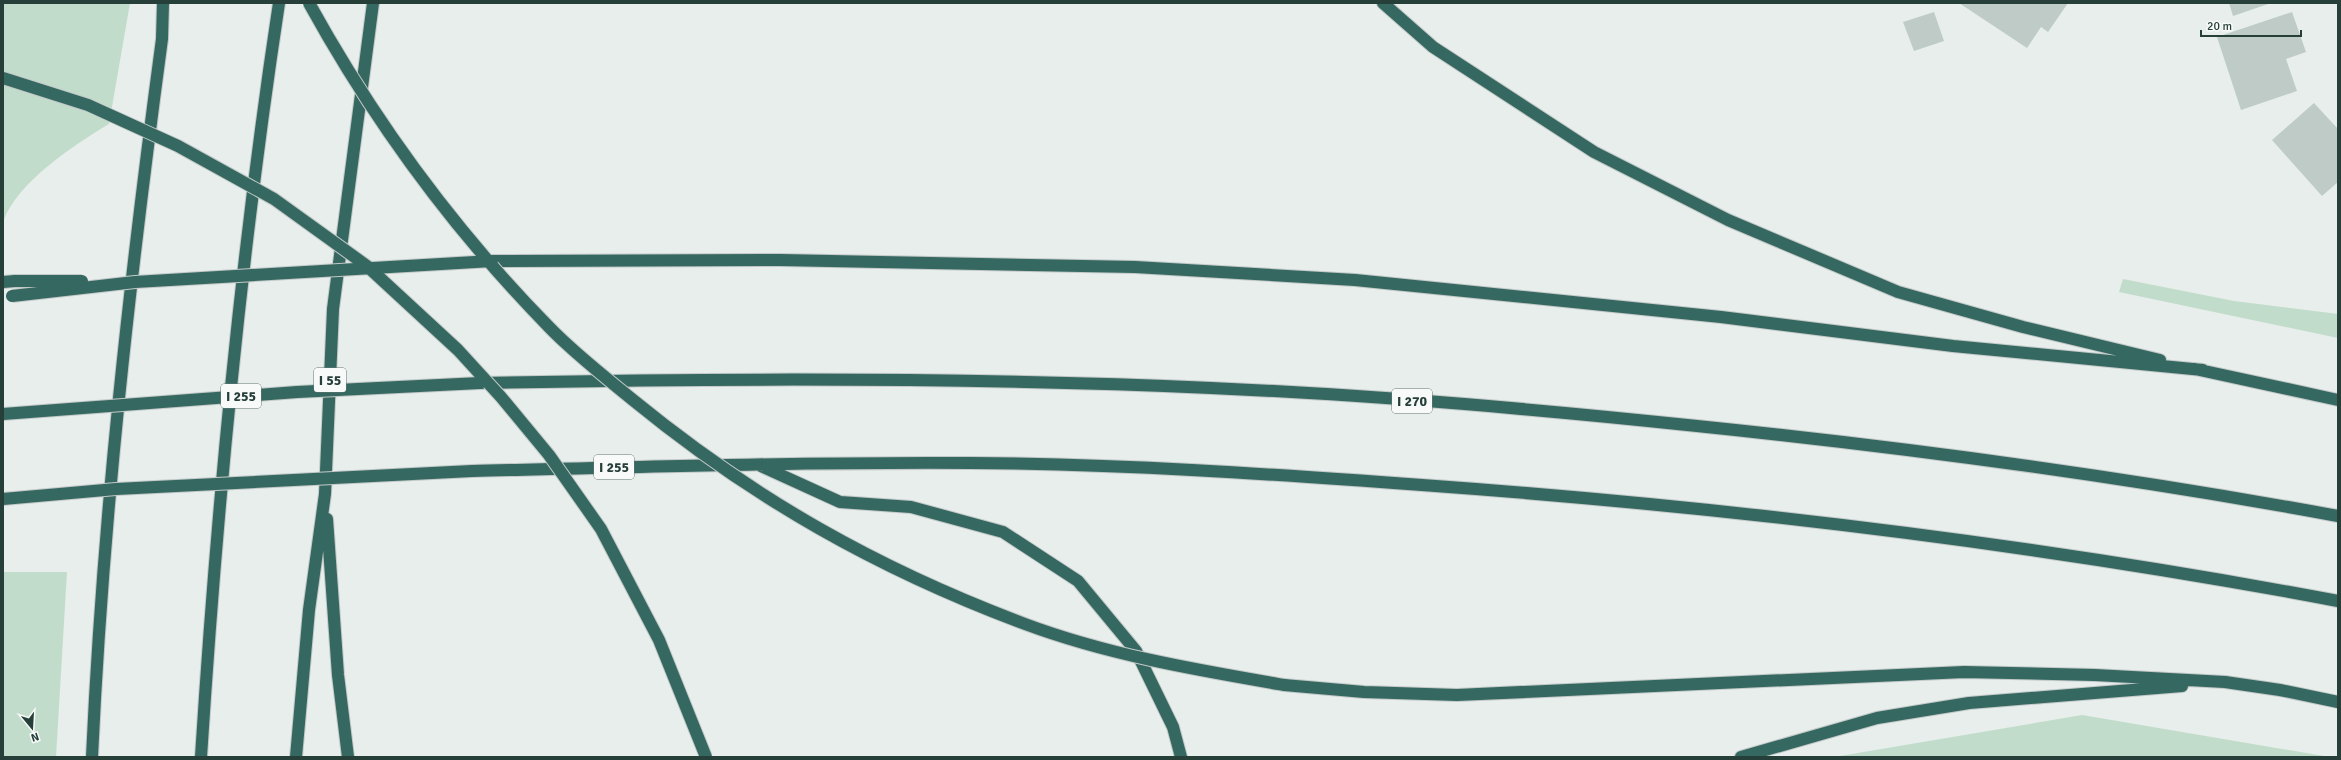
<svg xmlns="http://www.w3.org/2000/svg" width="2341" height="760" font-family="Signika,sans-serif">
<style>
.green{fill:#c2dccb}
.building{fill:#bfcbc7}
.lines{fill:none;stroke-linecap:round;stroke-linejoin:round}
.highway-casing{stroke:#c3c9c8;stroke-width:14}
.highway{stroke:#356860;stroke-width:12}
.highway-bridge-casing{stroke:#c3c9c8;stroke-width:14;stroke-linecap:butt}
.highway-bridge{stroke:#356860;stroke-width:12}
.labels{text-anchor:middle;stroke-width:4;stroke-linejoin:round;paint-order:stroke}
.shield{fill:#f7faf9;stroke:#657773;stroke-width:1}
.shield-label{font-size:14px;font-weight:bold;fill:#273f39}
</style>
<rect width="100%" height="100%" fill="#e7eeeb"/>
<path class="green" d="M3,3h127l-21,121c-35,21 -92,58 -106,98z
M2123,279l111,22 104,13v24l-219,-46z
M3,572h64l-11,185h-53z
M2082,715l248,42h-496z"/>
<path class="building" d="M1959,3h109l-20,29 -7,-5 -14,21z
M2229,3h42l-38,13z
M1934,12l10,29 -30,10 -11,-29z
M2292,12l14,40 -20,7 11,32 -56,19 -24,-73z
M2314,103l24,26v53l-16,14 -50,-56z"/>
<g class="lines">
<defs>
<path id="highway" d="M1383,3l50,44 161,105 134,68 170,72 125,35 137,33
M492,261l288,-1 355,7 220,13 366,37 232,29 250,24
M3,282l12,-1
M2195,369l143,31
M480,383c244,-5 487,-6 731,5 162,7 325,21 486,38 215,22 429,51 641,90
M761,466l79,36 71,5 92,25 75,49 58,70 37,76 8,30
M472,471c166,-4 332,-9 499,-8 150,1 301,11 451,22 307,22 614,59 916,116
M327,519l11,156 10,82
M1284,685l80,7 93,3 507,-23 131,3 130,7 55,8 58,12
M92,757c11,-241 38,-480 70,-718l1,-36
M201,757c16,-252 40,-504 78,-754
M296,757l13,-147 16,-116 8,-185 40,-306
M1741,757l136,-39 92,-15 213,-17"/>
</defs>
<use href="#highway" class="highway-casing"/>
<use href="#highway" class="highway"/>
<defs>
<path id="highway-bridge" d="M309,3c65,118 145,227 240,324 25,26 56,50 84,73 121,99 245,169 392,224 83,31 172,46 259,61
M3,78l85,27 90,41 96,53 93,67 91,84 43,47 48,58 52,74 58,111 47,117
M15,281h67
M12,296l123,-14 357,-21
M3,414l294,-22 183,-9
M3,499l113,-10 356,-18"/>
</defs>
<use href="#highway-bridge" class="highway-bridge-casing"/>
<use href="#highway-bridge" class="highway-bridge"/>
</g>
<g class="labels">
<g class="shield">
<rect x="314" y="368" width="32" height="24" rx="3"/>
<rect x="221" y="384" width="40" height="24" rx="3"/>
<rect x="1392" y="389" width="40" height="24" rx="3"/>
<rect x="594" y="455" width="40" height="24" rx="3"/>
</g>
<g class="shield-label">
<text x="330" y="385">I 55</text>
<text x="241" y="401">I 255</text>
<text x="1412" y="406">I 270</text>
<text x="614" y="472">I 255</text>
</g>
</g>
<rect width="2341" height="760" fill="none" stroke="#273f39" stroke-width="8"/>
<g transform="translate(32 728) rotate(162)" stroke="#f7faf9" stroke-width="3" paint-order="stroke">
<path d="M0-3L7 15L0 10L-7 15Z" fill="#273f39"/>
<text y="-6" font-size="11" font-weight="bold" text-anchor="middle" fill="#273f39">N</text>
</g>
<path d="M2201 30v6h100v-6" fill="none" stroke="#273f39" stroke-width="2"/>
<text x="2207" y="30" font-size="12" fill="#273f39" stroke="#f7faf9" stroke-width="3" paint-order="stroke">20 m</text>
</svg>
